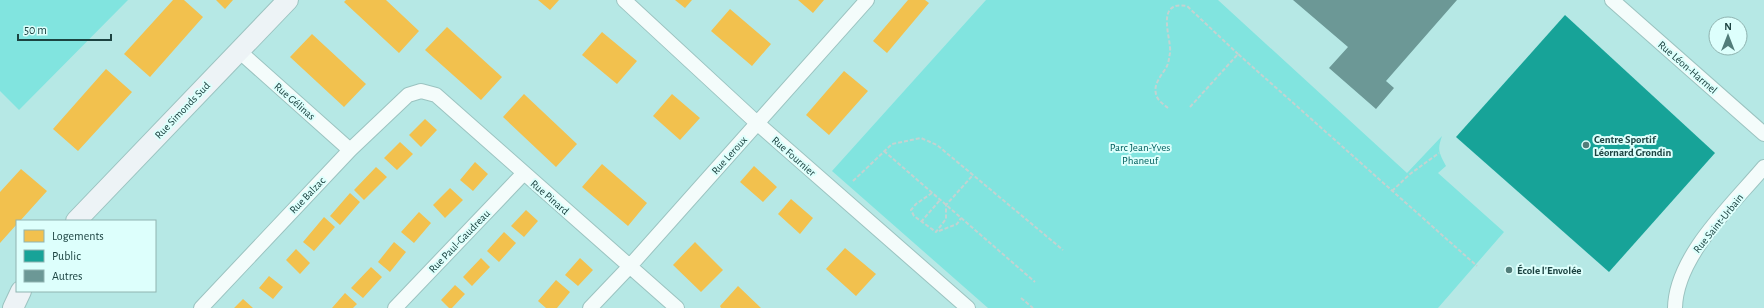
<svg xmlns="http://www.w3.org/2000/svg" width="1764" height="308" font-family="'Alegreya Sans',sans-serif">
<style>
.green{fill:#81e4df}
.homes{fill:#f2c14e}
.public{fill:#17a398}
.building{fill:#6c9896}
.lines{fill:none;stroke-linecap:round;stroke-linejoin:round}
.street-casing{stroke:#9bc3c0;stroke-width:16}
.secondary-casing{stroke:#9bc3c0;stroke-width:22}
.path{stroke:#c3d3d1;stroke-width:2;stroke-dasharray:4 2;stroke-linecap:butt}
.street{stroke:#f4fcfb;stroke-width:14}
.secondary{stroke:#edf3f6;stroke-width:20}
.poi-dot{fill:#527d7a;stroke:#ddfffc;stroke-width:1.5}
.labels{text-anchor:middle;stroke-width:4;stroke-linejoin:round;paint-order:stroke}
.street-label{font-size:11px;fill:#1c4341;stroke:#ddfffc}
.poi-label{font-size:11px;font-weight:bold;fill:#1c4341;stroke:#ddfffc;text-anchor:start}
.park-label{font-size:11px;fill:#00615f;stroke:#ddfffc}
</style>
<rect width="100%" height="100%" fill="#b6e8e5"/>
<path class="green" d="M0,0h128l-109,110 -19,-19z
M986,0h232l189,173 35,-37c-5,14 -3,17 4,30l-8,7 66,59 -66,76h-450l-156,-137z"/>
<path class="homes" d="M173,0h11l19,17 -53,60 -26,-23z
M216,0h17l-8,9z
M346,0h40l33,31 -20,22 -55,-51z
M538,0h21l-9,10z
M675,0h17l-7,8z
M798,0h26l-11,13z
M908,0h17l4,3 -42,50 -14,-12z
M730,9l41,35 -19,22 -41,-35z
M447,27l55,50 -21,23 -56,-50z
M602,32l35,29 -20,23 -35,-29z
M312,34l54,50 -22,23 -54,-50z
M106,69l26,23 -54,59 -25,-22z
M844,71l24,20 -39,44 -23,-20z
M524,94l53,50 -21,23 -53,-50z
M672,94l28,24 -20,22 -27,-24z
M425,119l12,11 -16,17 -12,-12z
M400,142l13,12 -16,16 -13,-12z
M475,162l13,12 -15,17 -13,-11z
M602,164l45,39 -19,23 -46,-39z
M754,166l23,21 -14,15 -23,-20z
M376,167l11,10 -23,23 -10,-10z
M21,169l26,22 -27,30h-3v3l-17,19v-51z
M450,188l13,12 -18,18 -12,-13z
M350,193l10,9 -20,23 -10,-9z
M791,199l22,19 -13,16 -22,-20z
M526,210l12,11 -14,16 -13,-11z
M419,212l12,11 -17,20 -13,-11z
M324,217l11,10 -21,24 -11,-9z
M504,232l12,11 -17,19 -12,-11z
M394,242l12,10 -16,20 -12,-10z
M695,242l28,28 -22,22 -28,-27z
M845,248l31,26 -20,22 -30,-27z
M296,249l14,14 -10,11 -14,-14z
M481,258l9,9 -18,19 -9,-9z
M580,258l13,12 -15,16 -13,-11z
M371,267l11,10 -19,21 -12,-10z
M269,276l14,11 -10,12 -14,-11z
M556,280l14,12 -13,16h-11l-8,-7z
M455,285l10,9 -13,14h-3l-8,-8z
M738,286l23,22h-40l-1,-2z
M345,293l12,11 -4,4h-21z
M243,299l10,9h-19z"/>
<path class="public" d="M1565,15l150,138 -106,119 -153,-135z"/>
<path class="building" d="M1293,0h164l-71,81 8,7 -18,21 -47,-41 19,-21z"/>
<g class="lines">
<defs>
<path id="street" d="M624,0l133,123 211,185
M1612,0l152,134
M239,51l111,99
M201,308l149,-158 58,-55 13,-4 15,4 241,213
M395,308l128,-134
M590,308l40,-42 237,-266
M1675,308c1,-52 57,-103 89,-141"/>
<path id="secondary" d="M76,221l212,-221
M13,308l8,-17"/>
</defs>
<use href="#street" class="street-casing"/>
<use href="#secondary" class="secondary-casing"/>
<path class="path" d="M1190,107l48,-53 239,212
M1168,108c-5,-4 -11,-8 -12,-14 -3,-11 7,-20 11,-28 2,-4 2,-9 3,-13 2,-14 -16,-53 17,-47l51,48
M884,151l151,131
M853,181l39,-37 29,-6 16,7 126,105
M1392,191l18,-17 29,-21
M932,193l-16,11 -5,6 3,6 22,16 10,-13v-14l27,-30
M921,222l19,-22
M939,231l18,-7 4,-6
M1021,298l12,10"/>
<use href="#street" class="street"/>
<use href="#secondary" class="secondary"/>
</g>
<g class="poi-dot">
<circle cx="1586" cy="145" r="4"/>
<circle cx="1509" cy="270" r="4"/>
</g>
<g class="labels">
<g class="street-label">
<text transform="translate(1688 67) rotate(41)" y="4">Rue Léon-Harmel</text>
<text transform="translate(295 101) rotate(41)" y="4">Rue Gélinas</text>
<text transform="translate(182 110) rotate(-46)" y="4">Rue Simonds Sud</text>
<text transform="translate(729 155) rotate(-48)" y="4">Rue Leroux</text>
<text transform="translate(794 156) rotate(41)" y="4">Rue Fournier</text>
<text transform="translate(307 195) rotate(-46)" y="4">Rue Balzac</text>
<text transform="translate(550 197) rotate(41)" y="4">Rue Pinard</text>
<text transform="translate(1718 223) rotate(-51)" y="4">Rue Saint-Urbain</text>
<text transform="translate(459 241) rotate(-46)" y="4">Rue Paul-Gaudreau</text>
</g>
<g class="poi-label">
<text x="1594" y="143">Centre Sportif<tspan x="1594" dy="13">Léornard Grondin</tspan></text>
<text x="1517" y="274">École l'Envolée</text>
</g>
<g class="park-label">
<text x="1140" y="151">Parc Jean-Yves<tspan x="1140" dy="13">Phaneuf</tspan></text>
</g>
</g>
<rect x="16" y="220" width="140" height="72" fill="#ddfffc" stroke="#90b4b1"/>
<rect x="24" y="230" width="20" height="12" fill="#f2c14e" stroke="#90b4b1"/>
<text x="52" y="240" font-size="12" fill="#1c4341">Logements</text>
<rect x="24" y="250" width="20" height="12" fill="#17a398" stroke="#90b4b1"/>
<text x="52" y="260" font-size="12" fill="#1c4341">Public</text>
<rect x="24" y="270" width="20" height="12" fill="#6c9896" stroke="#90b4b1"/>
<text x="52" y="280" font-size="12" fill="#1c4341">Autres</text>
<g transform="translate(1728 36)"><circle r="19" fill="#ddfffc" stroke="#90b4b1"/>
<path d="M0-3L7 15L0 10L-7 15Z" fill="#527d7a"/>
<text y="-6" font-size="11" font-weight="bold" text-anchor="middle" fill="#1c4341">N</text>
</g>
<path d="M18 34v6h93v-6" fill="none" stroke="#1c4341" stroke-width="2"/>
<text x="24" y="34" font-size="12" fill="#1c4341" stroke="#ddfffc" stroke-width="3" paint-order="stroke">50 m</text>
</svg>
